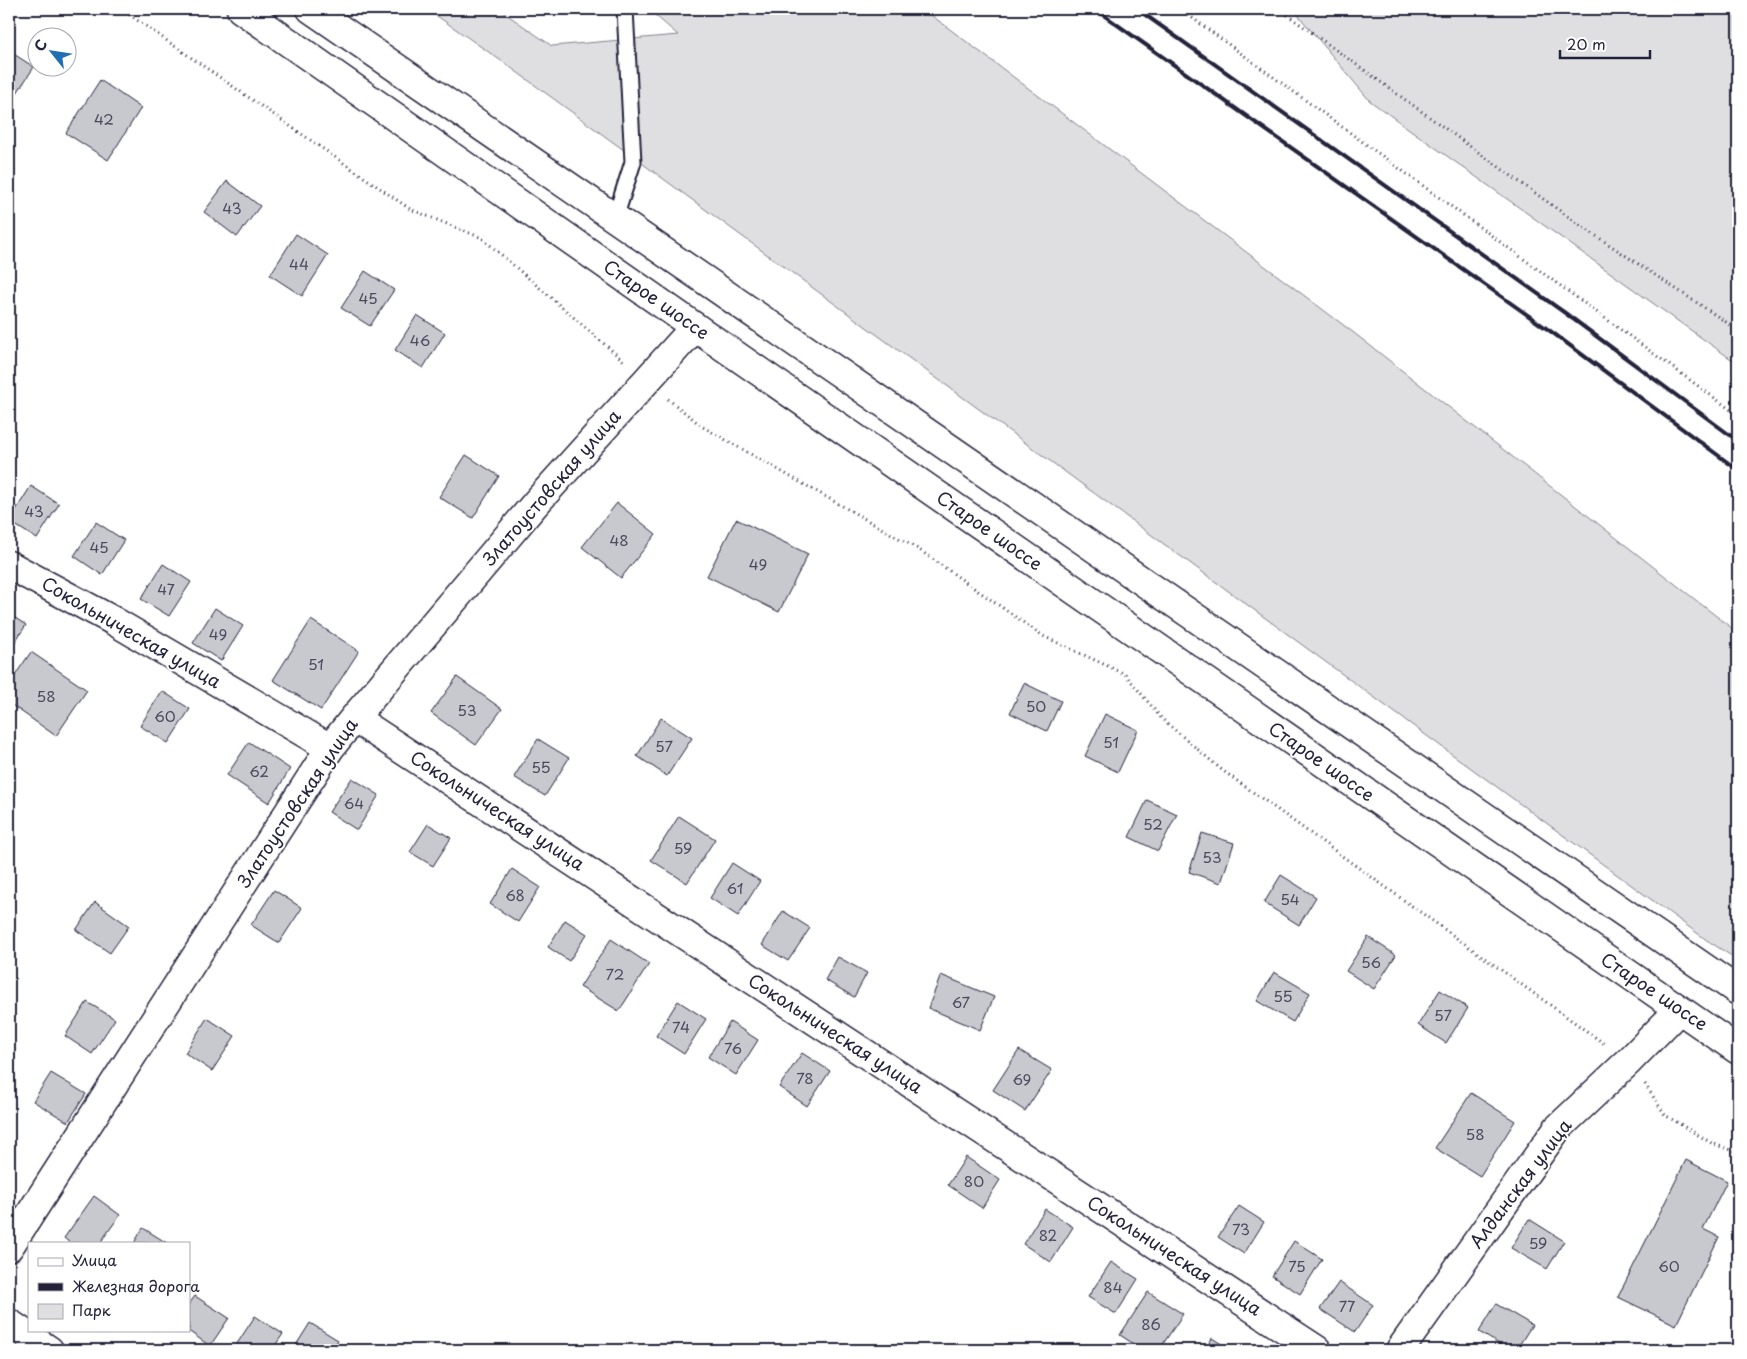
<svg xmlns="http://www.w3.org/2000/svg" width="1747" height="1359" font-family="'Playpen Sans',sans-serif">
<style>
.green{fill:#dfdfe2;stroke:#80808e}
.building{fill:#c8c8cf;stroke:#22223b}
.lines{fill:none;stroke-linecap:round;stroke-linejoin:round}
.service-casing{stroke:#22223b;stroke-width:19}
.minor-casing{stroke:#22223b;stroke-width:31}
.trunk-casing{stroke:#22223b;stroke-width:31}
.path{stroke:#22223b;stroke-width:3;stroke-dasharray:1 4;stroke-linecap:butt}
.service{stroke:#fff;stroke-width:15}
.minor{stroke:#fff;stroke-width:28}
.trunk{stroke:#fff;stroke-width:28}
.rail{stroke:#22223b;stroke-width:4}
.labels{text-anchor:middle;stroke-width:4;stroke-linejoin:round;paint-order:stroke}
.number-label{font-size:15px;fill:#4c4c60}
.street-label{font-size:18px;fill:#22223b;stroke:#fff}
</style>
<rect width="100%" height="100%" fill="#fff"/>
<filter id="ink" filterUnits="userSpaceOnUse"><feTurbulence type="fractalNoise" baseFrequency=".02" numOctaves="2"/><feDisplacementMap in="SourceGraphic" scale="10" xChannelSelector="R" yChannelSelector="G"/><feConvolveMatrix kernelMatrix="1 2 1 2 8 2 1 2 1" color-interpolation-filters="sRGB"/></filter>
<g filter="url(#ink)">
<path class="green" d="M427,9h72l53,37 126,-11 -30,-26h275l431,324 384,300v327l-30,-19 -1198,-874z
M1293,9h445v355l-368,-263z"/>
<path class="building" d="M9,51l25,16 -23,35 -2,-2z
M100,80l41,28 -33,52 -42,-27z
M227,181l33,25 -23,31 -33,-25z
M296,234l32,21 -26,41 -32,-21z
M365,271l29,19 -24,36 -29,-18z
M417,315l28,18 -22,35 -28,-18z
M466,455l33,21 -26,42 -34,-21z
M31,486l28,18 -22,35 -28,-18z
M617,503l39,31 -35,44 -39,-31z
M736,519l72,35 -29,58 -72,-36z
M96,522l28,18 -22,35 -28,-19z
M163,564l28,18 -22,34 -28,-17z
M215,608l28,18 -22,35 -28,-18z
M9,614l17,11 -17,26z
M311,620l48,31 -38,59 -48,-30z
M31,652l56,38 -31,46 -47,-33v-19z
M457,677l45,32 -26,36 -45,-32z
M1024,683l37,18 -14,30 -37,-18z
M162,691l28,18 -22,34 -28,-17z
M1105,714l33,16 -20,42 -33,-16z
M661,718l31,20 -25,38 -30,-20z
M538,739l31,19 -24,38 -31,-19z
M249,742l41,27 -21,34 -42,-28z
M352,778l27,17 -22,35 -28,-18z
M1147,800l30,14 -19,37 -29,-14z
M679,816l36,23 -28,44 -36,-23z
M428,824l23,14 -18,28 -23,-14z
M1202,833l32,10 -13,40 -32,-11z
M732,863l28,18 -22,35 -28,-18z
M512,869l28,18 -22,35 -28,-18z
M1281,875l35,22 -17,28 -35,-22z
M274,890l28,18 -23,35 -28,-18z
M95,902l34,24 -19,27 -34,-23z
M783,911l27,17 -22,33 -26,-16z
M565,920l22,14 -18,27 -21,-14z
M1368,937l28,18 -22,34 -28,-18z
M611,939l38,25 -30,47 -39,-24z
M838,957l29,16 -13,24 -29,-17z
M1274,972l36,21 -17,29 -36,-21z
M941,975l53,22 -14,33 -52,-22z
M1440,990l28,18 -22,35 -28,-18z
M678,1001l28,18 -22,35 -28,-18z
M87,1002l28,17 -23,35 -27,-18z
M207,1018l28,18 -23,35 -27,-18z
M730,1022l28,18 -22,35 -28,-18z
M1019,1050l33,20 -27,41 -32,-21z
M802,1053l28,18 -23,35 -28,-19z
M51,1073l35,21 -18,28 -35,-21z
M1471,1093l44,28 -35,55 -45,-28z
M966,1157l34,23 -18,28 -34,-23z
M1686,1160l41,21 -24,48 16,8 -43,88 -58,-28z
M94,1196l26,19 -20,28h-30l-6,-5z
M1239,1206l25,16 -20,32 -26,-17z
M1045,1209l28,18 -22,35 -28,-18z
M1529,1219l35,22 -17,28 -36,-21z
M143,1228l24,15h-33z
M1294,1241l28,18 -22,35 -28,-18z
M1111,1262l27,17 -22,35 -28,-17z
M1339,1282l34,23 -18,27 -35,-23z
M1148,1292l35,22 -24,36h-16l-23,-15z
M195,1296l34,22 -19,28 -23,-16h2v-26z
M1496,1304l36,21 -16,25h-7l-30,-18z
M255,1316l28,18 -11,16h-39z
M310,1323l28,17 -6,10h-39z
M1212,1338l19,12h-26z"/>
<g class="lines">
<defs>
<path id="service" d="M615,218l18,-56 -8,-153"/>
<path id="minor" d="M9,565l103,55 218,128
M354,718l963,632
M9,1247l321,-499 24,-30 181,-214 160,-177
M9,1323l40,27
M1400,1350l157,-221 72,-68 50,-51"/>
<path id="trunk" d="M241,9l454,318 1043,723
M311,9l1427,982"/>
</defs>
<use href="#service" class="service-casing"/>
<use href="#minor" class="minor-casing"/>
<use href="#trunk" class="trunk-casing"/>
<path class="path" d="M121,9l289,200 72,29 143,124
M1180,9l558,406
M1279,9l302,217 157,104
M668,399l35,28 215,122 125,87 82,38 37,45 60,51 384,275
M1645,1084l20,31 48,29 25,8"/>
<use href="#service" class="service"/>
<use href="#minor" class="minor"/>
<use href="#trunk" class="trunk"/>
<path class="rail" d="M1095,9l458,324 185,137
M1137,9l428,304 173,128"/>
</g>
</g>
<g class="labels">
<g class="number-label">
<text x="104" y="125">42</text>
<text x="232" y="214">43</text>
<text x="299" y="270">44</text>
<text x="368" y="304">45</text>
<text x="420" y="346">46</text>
<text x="34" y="517">43</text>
<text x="619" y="546">48</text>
<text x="99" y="553">45</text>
<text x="758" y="570">49</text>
<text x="166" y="595">47</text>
<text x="218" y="640">49</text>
<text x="316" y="670">51</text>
<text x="46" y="702">58</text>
<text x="1036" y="712">50</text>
<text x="467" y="716">53</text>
<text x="165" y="722">60</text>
<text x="1111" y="748">51</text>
<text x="664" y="752">57</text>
<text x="541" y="773">55</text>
<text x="259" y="777">62</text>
<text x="354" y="809">64</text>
<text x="1153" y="830">52</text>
<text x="683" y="854">59</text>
<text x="1212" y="863">53</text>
<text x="735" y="894">61</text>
<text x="515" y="901">68</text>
<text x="1290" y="905">54</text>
<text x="1371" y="968">56</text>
<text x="615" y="980">72</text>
<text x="1283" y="1002">55</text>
<text x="961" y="1008">67</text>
<text x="1443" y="1021">57</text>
<text x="681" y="1033">74</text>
<text x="733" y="1054">76</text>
<text x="805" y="1084">78</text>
<text x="1022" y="1085">69</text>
<text x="1475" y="1140">58</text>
<text x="974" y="1187">80</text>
<text x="1241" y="1235">73</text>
<text x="1048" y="1241">82</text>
<text x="1538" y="1249">59</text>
<text x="1297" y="1272">75</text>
<text x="1669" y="1272">60</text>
<text x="1113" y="1293">84</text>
<text x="1347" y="1312">77</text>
<text x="1151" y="1330">86</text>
</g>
<g class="street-label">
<text transform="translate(656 300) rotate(35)" y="6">Старое шоссе</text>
<text transform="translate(552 488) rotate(-49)" y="6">Златоустовская улица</text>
<text transform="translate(989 531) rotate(35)" y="6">Старое шоссе</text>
<text transform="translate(131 633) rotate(30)" y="6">Сокольническая улица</text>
<text transform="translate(1321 762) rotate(35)" y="6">Старое шоссе</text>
<text transform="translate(298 803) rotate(-56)" y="6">Златоустовская улица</text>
<text transform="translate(497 811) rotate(33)" y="6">Сокольническая улица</text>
<text transform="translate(1654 992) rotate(34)" y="6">Старое шоссе</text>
<text transform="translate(835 1034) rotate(33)" y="6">Сокольническая улица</text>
<text transform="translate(1521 1184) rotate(-53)" y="6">Алданская улица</text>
<text transform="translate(1174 1256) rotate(33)" y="6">Сокольническая улица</text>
</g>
</g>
<rect width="1747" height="1359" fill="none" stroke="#fff" stroke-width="30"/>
<rect x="15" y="15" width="1717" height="1329" fill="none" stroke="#22223b" stroke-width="2" filter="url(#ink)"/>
<rect x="28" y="1242" width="162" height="90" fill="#ffffff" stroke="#a7a7b1"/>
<rect x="38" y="1258" width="25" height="8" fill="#ffffff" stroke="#a7a7b1"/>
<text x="72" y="1266" font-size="15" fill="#22223b">Улица</text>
<rect x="38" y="1283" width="25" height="8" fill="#22223b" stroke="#a7a7b1"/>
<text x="72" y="1292" font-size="15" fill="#22223b">Железная дорога</text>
<rect x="38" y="1304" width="25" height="15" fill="#dfdfe2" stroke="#a7a7b1"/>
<text x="72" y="1316" font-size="15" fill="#22223b">Парк</text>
<g transform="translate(52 52) rotate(300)"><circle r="24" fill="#ffffff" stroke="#a7a7b1"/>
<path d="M0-4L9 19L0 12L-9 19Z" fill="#1f6fb2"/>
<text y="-8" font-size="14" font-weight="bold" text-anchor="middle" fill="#22223b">С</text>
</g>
<path d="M1560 50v8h90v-8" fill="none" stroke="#22223b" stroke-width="2.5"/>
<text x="1567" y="50" font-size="15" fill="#22223b" stroke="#ffffff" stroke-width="4" paint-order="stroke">20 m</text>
</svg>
